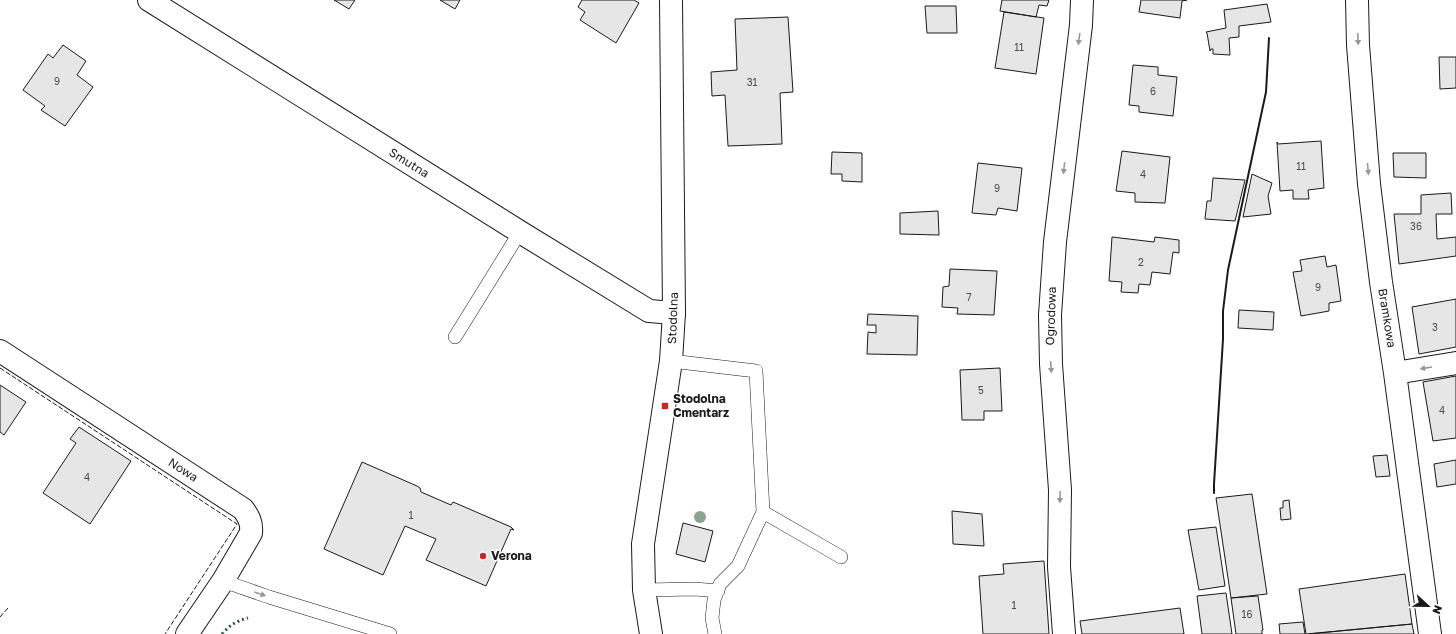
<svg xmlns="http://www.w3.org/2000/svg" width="1456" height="634" font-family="'Golos Text',sans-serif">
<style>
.building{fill:#e6e6e6;stroke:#1a1a1a}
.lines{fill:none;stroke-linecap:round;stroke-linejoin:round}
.lane-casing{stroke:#1a1a1a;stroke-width:14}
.street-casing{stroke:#1a1a1a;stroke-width:24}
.secondary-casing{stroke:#1a1a1a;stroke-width:24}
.lane{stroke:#fff;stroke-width:13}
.street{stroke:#fff;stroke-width:22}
.secondary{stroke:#fff;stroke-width:22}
.hedge{stroke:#2b5a34;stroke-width:3;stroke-dasharray:2 3;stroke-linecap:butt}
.fence{stroke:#1a1a1a;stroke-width:1;stroke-dasharray:5 2;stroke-linecap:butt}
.wall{stroke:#1a1a1a;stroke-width:2}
.tree{fill:#8aa48f}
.oneway{fill:#989898}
.poi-dot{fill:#c62828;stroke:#fff;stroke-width:1.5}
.labels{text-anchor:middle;stroke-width:3;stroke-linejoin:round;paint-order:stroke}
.number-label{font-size:10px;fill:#4d4d4d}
.street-label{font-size:12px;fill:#1a1a1a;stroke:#fff}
.poi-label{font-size:12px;font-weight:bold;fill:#1a1a1a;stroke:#fff;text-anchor:start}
</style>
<rect width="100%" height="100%" fill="#fff"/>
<path class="building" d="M334,0h21l-6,9z
M440,0h20l-5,9z
M582,0h52l5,3 -23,40 -36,-23 5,-8 -7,-5z
M1002,0h47l-2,6 -8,-1 -3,12 -36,-6z
M1141,0h46l-5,1 -2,17 -41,-6z
M1267,4l4,18 -32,4v11l-10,1 1,17 -17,-1v-5h-2l-1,2 -3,-18 -1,-1 20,-4 -2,-18z
M925,6h31l1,27h-30z
M1004,12l40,6 -8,56 -41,-6z
M788,17l5,75 -13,1 2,51 -54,2 -3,-51 -13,1 -1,-24 26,-2 -2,-51z
M63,45l23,16 -9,14 16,12 -28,39 -24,-16 4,-4 -22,-16 25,-36 5,4z
M1439,57h17v31l-16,1z
M1133,65l25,2v8l19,2 -4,39 -34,-4v-6l-10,-1z
M1321,141l3,47 -16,2 1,9h-16v-9l-13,1 -3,-49 1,2z
M1122,151l48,6 -5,46 -30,-1v-9l-19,-2z
M832,152l30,1v29l-20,-1v-7h-11z
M1393,153h33v25l-32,-1z
M978,163l44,5 -5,43 -19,-3 -2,7 -24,-2z
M1252,174l20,9 -4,13 3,18 -28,3z
M1213,178l32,2 -10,41 -30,-2 2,-18h4z
M1451,193l1,21h-16l1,25 19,-2v19l-57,8 -5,-50h27v-19z
M938,211l1,24 -39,-1v-21z
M1112,237l42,5 1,-5 24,3v13l-6,-1 -3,22 -18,-2 -2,13 -11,-1 -1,9 -17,-1 1,-10 -13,-1z
M1325,256l2,11 9,-2 5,36 -12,2v8l-28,5 -8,-44 9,-1 -2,-11z
M950,269l47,2 -3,44 -37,-1 1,-6 -16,-1 1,-20 6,-1z
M1456,299v48l-37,7 -7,-47z
M1239,310l35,2 -1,18 -35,-2z
M868,314l50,2 -1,39 -50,-1 1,-22 8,1v-8h-9z
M1000,368l2,43h-18v9h-22l-2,-50z
M1456,376v62l-23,3 -10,-59z
M0,385l26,17 -22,33 -4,-3z
M79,427l52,34 -41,63 -47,-31 33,-50 -6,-4z
M1387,455l3,21 -14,1 -3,-21z
M1456,460v24l-19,3 -3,-23z
M362,462l55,24 3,2 1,4 30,13 2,-3 58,25 3,3 -3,-1 -25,57 -60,-26 10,-21 -31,-13 -22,49 -59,-26z
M1252,494l15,100 -36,4 -15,-100z
M1289,500l2,19 -10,1 -1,-12h3v-7z
M952,511l30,3 2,32 -31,-2z
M683,523l30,8 -8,31 -29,-8z
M1216,527l9,59 -26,4 -11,-60z
M1044,561l5,73h-66l-4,-58 25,-2 -1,-10z
M1405,574l7,50 -106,10 -7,-45z
M1226,593l6,41h-30l-5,-38z
M1258,596l5,34h-1v4h-26l-5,-36z
M1180,608l4,26h-102l-2,-13z
M1303,622l2,12h-25l-1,-10z
M1412,624l2,10h-105z"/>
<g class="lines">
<defs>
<path id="lane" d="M455,337l65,-105
M671,361l85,10 7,141 -25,54 -18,18 -6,16 -2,18 3,16
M763,512l78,45
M223,581l46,16 121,37
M644,590l51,-1 23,2"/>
<path id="street" d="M149,0l371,232 129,79 25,2
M1357,0l1,45 11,139 12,98 14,91 35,261
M0,351l243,158c6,8 9,14 8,24l-28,48 -36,53
M1395,373l61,-10
M1064,634l-5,-67 1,-77 -9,-126 -1,-49 5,-73 26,-217 1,-25"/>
<path id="secondary" d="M651,634l-7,-44 -1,-46 28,-183 3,-48 -3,-313"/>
</defs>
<use href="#lane" class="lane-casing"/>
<use href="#street" class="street-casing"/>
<use href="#secondary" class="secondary-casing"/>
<use href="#lane" class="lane"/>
<use href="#street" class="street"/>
<use href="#secondary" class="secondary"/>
<path class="hedge" d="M222,634c8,-9 14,-13 26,-16"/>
<path class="fence" d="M0,368l237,156 -72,110
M0,617l8,-9"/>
<path class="wall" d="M1214,493v-9l9,-145v-28l5,-41 38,-178 3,-54"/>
</g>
<circle class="tree" cx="700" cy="517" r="6"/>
<defs><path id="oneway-solid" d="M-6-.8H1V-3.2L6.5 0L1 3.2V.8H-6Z"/></defs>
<g class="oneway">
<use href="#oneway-solid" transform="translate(1079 39) rotate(98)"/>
<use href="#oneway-solid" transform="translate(1358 39) rotate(88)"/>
<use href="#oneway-solid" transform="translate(1064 168) rotate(97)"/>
<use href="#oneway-solid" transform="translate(1368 169) rotate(85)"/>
<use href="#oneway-solid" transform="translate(1051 367) rotate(86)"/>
<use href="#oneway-solid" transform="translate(1426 368) rotate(171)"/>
<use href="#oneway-solid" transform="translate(1060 497) rotate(92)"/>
<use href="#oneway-solid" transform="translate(260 594) rotate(19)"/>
</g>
<g class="poi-dot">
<rect x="661" y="402" width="8" height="8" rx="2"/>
<circle cx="483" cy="556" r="4"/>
</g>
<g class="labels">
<g class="number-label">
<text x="1019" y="51">11</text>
<text x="57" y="85">9</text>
<text x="752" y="86">31</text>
<text x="1153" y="95">6</text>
<text x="1301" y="170">11</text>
<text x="1143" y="178">4</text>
<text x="997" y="192">9</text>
<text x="1416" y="230">36</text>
<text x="1141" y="266">2</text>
<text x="1318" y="291">9</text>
<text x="969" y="301">7</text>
<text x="1435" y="331">3</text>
<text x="981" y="394">5</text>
<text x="1442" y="414">4</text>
<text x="87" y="481">4</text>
<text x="411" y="519">1</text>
<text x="1014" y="609">1</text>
<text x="1247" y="618">16</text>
</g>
<g class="street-label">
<text transform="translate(409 163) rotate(32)" y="4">Smutna</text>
<text transform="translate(1051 316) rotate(-88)" y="4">Ogrodowa</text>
<text transform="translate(673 318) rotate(-88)" y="4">Stodolna</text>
<text transform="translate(1387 318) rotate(81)" y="4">Bramkowa</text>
<text transform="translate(183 470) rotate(33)" y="4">Nowa</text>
</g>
<g class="poi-label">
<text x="673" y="403">Stodolna<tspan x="673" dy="14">Cmentarz</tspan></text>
<text x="491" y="560">Verona</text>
</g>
</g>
<g transform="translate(1428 606) rotate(112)" stroke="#ffffff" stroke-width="3" paint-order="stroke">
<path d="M0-3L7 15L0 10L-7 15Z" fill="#1a1a1a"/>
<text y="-6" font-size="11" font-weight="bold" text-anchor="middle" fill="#1a1a1a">N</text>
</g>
</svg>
